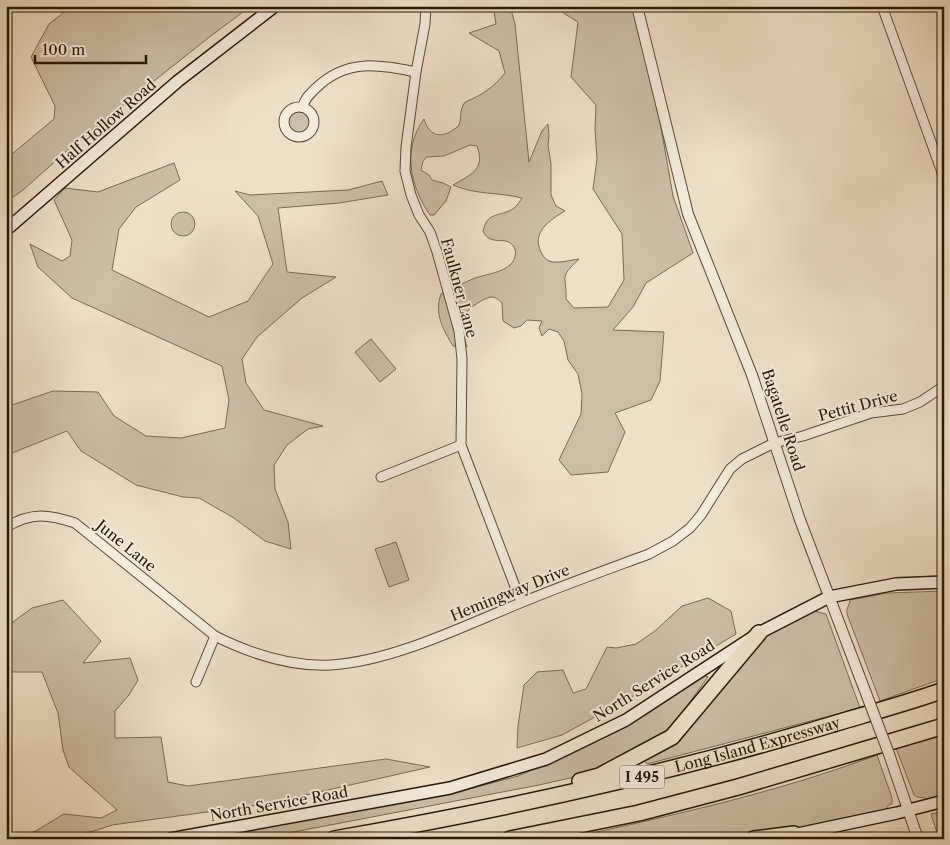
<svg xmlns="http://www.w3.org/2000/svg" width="950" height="845" font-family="'Libre Caslon Text',serif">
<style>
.green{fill:#ccbea6;stroke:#7a6a56}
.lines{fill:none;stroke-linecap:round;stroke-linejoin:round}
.minor-casing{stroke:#5a4936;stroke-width:11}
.tertiary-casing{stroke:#5a4936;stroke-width:12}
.secondary-casing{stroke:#281705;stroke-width:14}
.motorway-casing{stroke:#281705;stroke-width:18}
.minor{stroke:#f4ebdb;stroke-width:9}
.tertiary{stroke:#f4ebdb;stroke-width:10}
.secondary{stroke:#f4ebdb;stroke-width:11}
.motorway{stroke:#eee0c7;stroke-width:15}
.tertiary-bridge-casing{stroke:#5a4936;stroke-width:12;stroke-linecap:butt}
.tertiary-bridge{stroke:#f4ebdb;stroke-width:10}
.labels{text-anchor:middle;stroke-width:4;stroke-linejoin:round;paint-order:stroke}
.shield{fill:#f4ebdb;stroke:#655745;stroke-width:1}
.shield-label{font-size:14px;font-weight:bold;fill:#281705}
.street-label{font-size:15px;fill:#281705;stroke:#f4ebdb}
</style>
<rect width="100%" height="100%" fill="#eee0c7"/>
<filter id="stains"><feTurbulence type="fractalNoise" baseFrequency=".004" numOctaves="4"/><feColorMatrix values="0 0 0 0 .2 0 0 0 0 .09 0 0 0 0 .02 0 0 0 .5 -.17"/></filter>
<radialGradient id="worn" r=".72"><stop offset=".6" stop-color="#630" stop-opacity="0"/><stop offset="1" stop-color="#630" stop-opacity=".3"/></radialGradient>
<path class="green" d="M72,6h179l-39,29 -135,107 -54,48 -17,12v-43l48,-40 1,-13 -24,-49 18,-33z
M493,6h17l5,18 14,138 13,-31 6,-7 1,12 -1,9 3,19v31l5,11 9,5c-15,9 -34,21 -24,41 2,4 4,7 8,9 8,3 22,-1 30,-2 -21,20 -12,16 -13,40l8,9 34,-1 16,-27 -2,-46 -29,-45 4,-30 -2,-30 1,-24 -25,-28 7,-55 -16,-10 -17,-6h87l15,42 26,148 20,57 -47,30 -13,24 -20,23 51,2 -4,49 -9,19 -36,13 10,19 -17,40 -37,3 -12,-15 22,-46 1,-20 -4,-20 -10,-14 -4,-19 -6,-9 -9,-3 -7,7 -3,-8 3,-7 -15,-1 -6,6 -7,2 -11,-7 -1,-18c-3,-3 -6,-6 -11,-6 -7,1 -23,11 -26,18 -5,12 -1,21 2,32l-14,-1c-10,-17 -19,-32 -12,-52 10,-6 23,-11 34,-16 12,-4 27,-5 36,-14 4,-4 6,-12 3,-17 -8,-13 -23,1 -31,-16 5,-21 17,-13 31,-23 3,-2 6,-7 8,-10 -23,-6 -47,-3 -69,-13 17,-10 33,-15 24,-39l-7,-1 -26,11 -17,1 -4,4 -2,9 8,5 3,5 11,3 8,4 -5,14 -12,14h-4c-20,-29 -28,-66 -6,-96 4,13 12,20 26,13 3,-2 7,-4 9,-7 3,-8 0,-15 6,-23 17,-7 28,-14 40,-29l-6,-22 -30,-18 27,-9z
M286 122a13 13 0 1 1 26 0a13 13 0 1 1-26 0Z
M174,163l6,17 -44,27 -17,22 -7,41 97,47 39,-16 25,-37 -15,-48 -23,-25 15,4 98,-5 34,-9 6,14 -49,8 -61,5 9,64 49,5 -34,21 -45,39 -15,22 4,24 18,27 59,16 -15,3 -21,16 -13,20 1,24 13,33 3,27 -26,-8 -31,-23 -35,-20 -16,-1 -47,-12 -55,-34 -14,-20 -55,22 -6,-3v-43l47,-16 45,1 16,24 32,20 35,2 44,-10 4,-28 -7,-34 -150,-68 -34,-31 -8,-23 32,17 8,-5 2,-16 -18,-40 11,-12 33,4z
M171 224a12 12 0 1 1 24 0a12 12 0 1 1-24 0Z
M371,339l25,30 -16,13 -25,-30z
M396,542l13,38 -20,7 -14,-38z
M944,591v87l-64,23 -33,-87c-1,-7 3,-9 3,-14l37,-7z
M708,598l23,13 5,23 -108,65 -66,36 -45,13 1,-22 6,-41 13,-13 26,-2 10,23 13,-4 21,-42 9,1 20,-4 19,-13 27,-25z
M63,600l38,41 -18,22 47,-5 8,22 -9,15 -14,16v27l46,-1 7,45 20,4 198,-27 44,8 -164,37 -154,21c-31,12 -62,14 -94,14l6,-1 40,-24 37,4 16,-8 -48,-43 -6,-17 -5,-37 -16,-41h-36v-45l26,-19z
M814,611l12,3 34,94 -213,56 -3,-3 16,-10 96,-111z
M703,675l5,2 -32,44 -22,21 -53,29 -62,14 -282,54h-53l254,-47 60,-16 81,-36z
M944,734v62l-18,4 -1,-2 -8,-1 -3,-2 -18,-47z
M877,755l15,43v5l-5,4v3l-71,15 -96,14h-155c105,-23 211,-46 312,-84z
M944,811v28h-5l-8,-25z"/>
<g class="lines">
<defs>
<path id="minor" d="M426,6l-1,18 -9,48 -10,75 -1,24 6,24 8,20 11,17 7,20 22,79 3,28 -1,86 60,157
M882,6l62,172
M303,107c1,-8 7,-13 13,-19 30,-29 62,-24 100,-16
M284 122a15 15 0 1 1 30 0a15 15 0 1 1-30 0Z
M381,477l80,-32
M6,527c26,-15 42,-13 69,-4l140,113c36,18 75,31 116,29 62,-4 130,-38 187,-61 43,-18 88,-34 131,-50l24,-13 17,-13 11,-13 29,-46 12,-10 32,-16 29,-7 68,-23 32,-4 17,-7 24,-16
M196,682l19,-46"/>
<path id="tertiary" d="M637,6l51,208 64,161 48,145 64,168
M889,754l29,85"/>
<path id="secondary" d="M6,230l172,-149 97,-75
M788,836l109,-23 47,-12
M170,839l280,-51 96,-29 80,-39 133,-87 70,-36 67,-13 48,-2"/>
<g id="motorway">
<path d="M580,781l19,-5 73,-39 87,-104"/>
<path id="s1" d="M334,839c174,-30 346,-68 516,-120 31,-9 63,-18 94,-29"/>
<path d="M510,839l129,-26 99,-26 206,-61"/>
<path d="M754,839l40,-5"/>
</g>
</defs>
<use href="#minor" class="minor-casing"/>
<use href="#tertiary" class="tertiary-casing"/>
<use href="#secondary" class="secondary-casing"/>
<use href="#motorway" class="motorway-casing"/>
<use href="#minor" class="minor"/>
<use href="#tertiary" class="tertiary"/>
<use href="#secondary" class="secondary"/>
<use href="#motorway" class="motorway"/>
<defs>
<path id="tertiary-bridge" d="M864,688l25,66"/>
</defs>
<use href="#tertiary-bridge" class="tertiary-bridge-casing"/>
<use href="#tertiary-bridge" class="tertiary-bridge"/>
</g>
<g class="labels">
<rect class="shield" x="619.5" y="765.5" width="45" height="23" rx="4"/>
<g class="shield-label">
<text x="642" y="782">I 495</text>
</g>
<g class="street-label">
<text transform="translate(106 124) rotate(-41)" y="5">Half Hollow Road</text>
<text transform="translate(459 288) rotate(75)" y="5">Faulkner Lane</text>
<text transform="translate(858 406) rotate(-15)" y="5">Pettit Drive</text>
<text transform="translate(783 420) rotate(72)" y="5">Bagatelle Road</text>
<text transform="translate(126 546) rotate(39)" y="5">June Lane</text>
<text transform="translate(510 593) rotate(-22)" y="5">Hemingway Drive</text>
<text transform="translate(654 681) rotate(-32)" y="5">North Service Road</text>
<text dy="5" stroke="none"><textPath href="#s1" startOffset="434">Long Island Expressway</textPath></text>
<text transform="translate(279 804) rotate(-10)" y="5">North Service Road</text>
</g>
</g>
<rect width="950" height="845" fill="none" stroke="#eee0c7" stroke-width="25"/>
<rect x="8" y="8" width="935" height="830" fill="none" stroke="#281705" stroke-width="2.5"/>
<rect x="12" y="12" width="925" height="820" fill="none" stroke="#281705"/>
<path d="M35 55v8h111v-8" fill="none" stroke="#281705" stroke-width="2.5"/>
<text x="42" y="55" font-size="15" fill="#281705" stroke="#f4ebdb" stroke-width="4" paint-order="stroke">100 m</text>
<rect width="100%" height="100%" filter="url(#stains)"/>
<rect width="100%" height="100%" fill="url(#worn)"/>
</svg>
